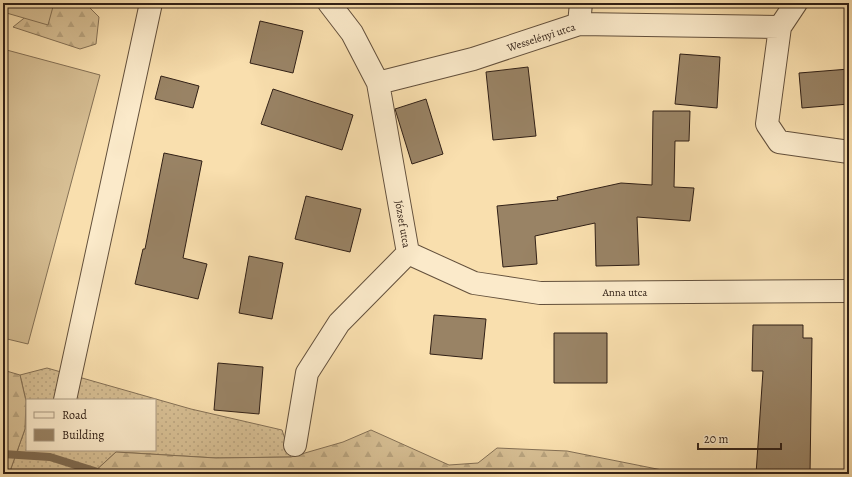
<svg xmlns="http://www.w3.org/2000/svg" width="852" height="477" font-family="Alegreya,serif">
<style>
.grass{fill:url(#grass-dots);stroke:#847055;fill-rule:evenodd}
.forest{fill:url(#forest-firs);stroke:#847055}
.garden{fill:#d7bf94;stroke:#847055}
.lines{fill:none;stroke-linecap:round;stroke-linejoin:round}
.stream{stroke:#806c52;stroke-width:8}
.building{fill:#998365;stroke:#312016}
.street-casing{stroke:#63503c;stroke-width:24}
.street{stroke:#fbeaca;stroke-width:22}
.labels{text-anchor:middle;stroke-width:3.5;stroke-linejoin:round;paint-order:stroke}
.street-label{font-size:11px;fill:#312016;stroke:#fbeaca}
</style>
<defs>
<pattern id="grass-dots" width="8" height="8" patternUnits="userSpaceOnUse"><rect width="8" height="8" fill="#d7bf94"/><path d="M2 2h.1M6 6h.1" fill="none" stroke="#b9a47f" stroke-width="1.8" stroke-linecap="round"/></pattern>
<pattern id="forest-firs" width="22" height="20" patternUnits="userSpaceOnUse"><rect width="22" height="20" fill="#d7bf94"/><path d="M5 1l3.5 6h-7zM16 11l3.5 6h-7z" fill="#b9a47f"/></pattern>
</defs>
<rect width="100%" height="100%" fill="#f9dfae"/>
<filter id="stains"><feTurbulence type="fractalNoise" baseFrequency=".005" numOctaves="4"/><feColorMatrix values="0 0 0 0 .2 0 0 0 0 .09 0 0 0 0 .02 0 0 0 .5 -.17"/></filter>
<radialGradient id="worn" r=".72"><stop offset=".6" stop-color="#630" stop-opacity="0"/><stop offset="1" stop-color="#630" stop-opacity=".3"/></radialGradient>
<path class="grass" d="M47,368l144,41 91,21 9,27 -75,1 -100,-6 -24,22h-83l16,-45 1,-28 -6,-26zM27,400h128v50h-128z"/>
<path class="forest" d="M43,3h42l14,14 -3,27 -16,5 -67,-22z
M3,370l17,5 6,26 -1,28 -16,45h-6z
M371,430l78,35 29,-2 19,-15 70,3 115,23h-590l24,-22 100,6 75,-1 52,-15z"/>
<path class="garden" d="M3,3h51l-6,22 -45,-13z
M3,49l97,26 -72,269 -25,-6z"/>
<g class="lines">
<path class="stream" d="M3,454l47,3 54,17"/>
</g>
<path class="building" d="M260,21l43,10 -10,42 -43,-10z
M680,54l40,3 -3,51 -42,-4z
M528,67l8,69 -43,4 -7,-68z
M849,69v35l-47,4 -3,-35z
M161,76l38,10 -6,22 -38,-9z
M273,89l80,26 -11,35 -81,-26z
M426,99l17,55 -31,10 -17,-55z
M653,111h37l-1,30h-14l-1,46 20,1 -4,33 -53,-4 2,48 -43,1 -1,-43 -60,13 2,28 -34,3 -6,-61 61,-6 -1,-3 64,-14 31,2z
M164,153l38,8 -19,97 24,6 -9,35 -63,-15 8,-35h2z
M306,196l55,13 -11,43 -55,-13z
M249,256l34,7 -11,56 -33,-6z
M434,315l52,4 -4,40 -52,-5z
M753,325h50v13h9l-2,136h-54l7,-103h-11z
M554,333h53v50h-53z
M218,363l45,4 -4,47 -45,-4z"/>
<g class="lines">
<defs>
<path id="street" d="M329,3l23,30 26,50 30,170
M796,3l-16,24 -13,97 12,18 70,10
M579,24l2,-21
M378,83l95,-24 106,-35 201,3
M408,253l66,30 66,10 309,-2
M65,400l86,-397
M295,445l12,-72 32,-50 69,-70"/>
</defs>
<use href="#street" class="street-casing"/>
<use href="#street" class="street"/>
</g>
<g class="labels">
<g class="street-label">
<text transform="translate(541 37) rotate(-18)" y="4">Wesselényi utca</text>
<text transform="translate(403 224) rotate(80)" y="4">József utca</text>
<text x="625" y="296">Anna utca</text>
</g>
</g>
<rect width="852" height="477" fill="none" stroke="#f9dfae" stroke-width="16"/>
<rect x="4" y="4" width="844" height="469" fill="none" stroke="#312016" stroke-width="2"/>
<rect x="8" y="8" width="836" height="461" fill="none" stroke="#312016"/>
<rect x="26" y="399" width="130" height="52" fill="#fbeaca" stroke="#aa9982"/>
<rect x="34" y="412" width="20" height="6" fill="#fbeaca" stroke="#aa9982"/>
<text x="62" y="419" font-size="12" fill="#312016">Road</text>
<rect x="34" y="429" width="20" height="12" fill="#998365" stroke="#aa9982"/>
<text x="62" y="439" font-size="12" fill="#312016">Building</text>
<path d="M698 443v6h83v-6" fill="none" stroke="#312016" stroke-width="2"/>
<text x="704" y="443" font-size="12" fill="#312016" stroke="#fbeaca" stroke-width="3" paint-order="stroke">20 m</text>
<rect width="100%" height="100%" filter="url(#stains)"/>
<rect width="100%" height="100%" fill="url(#worn)"/>
</svg>
